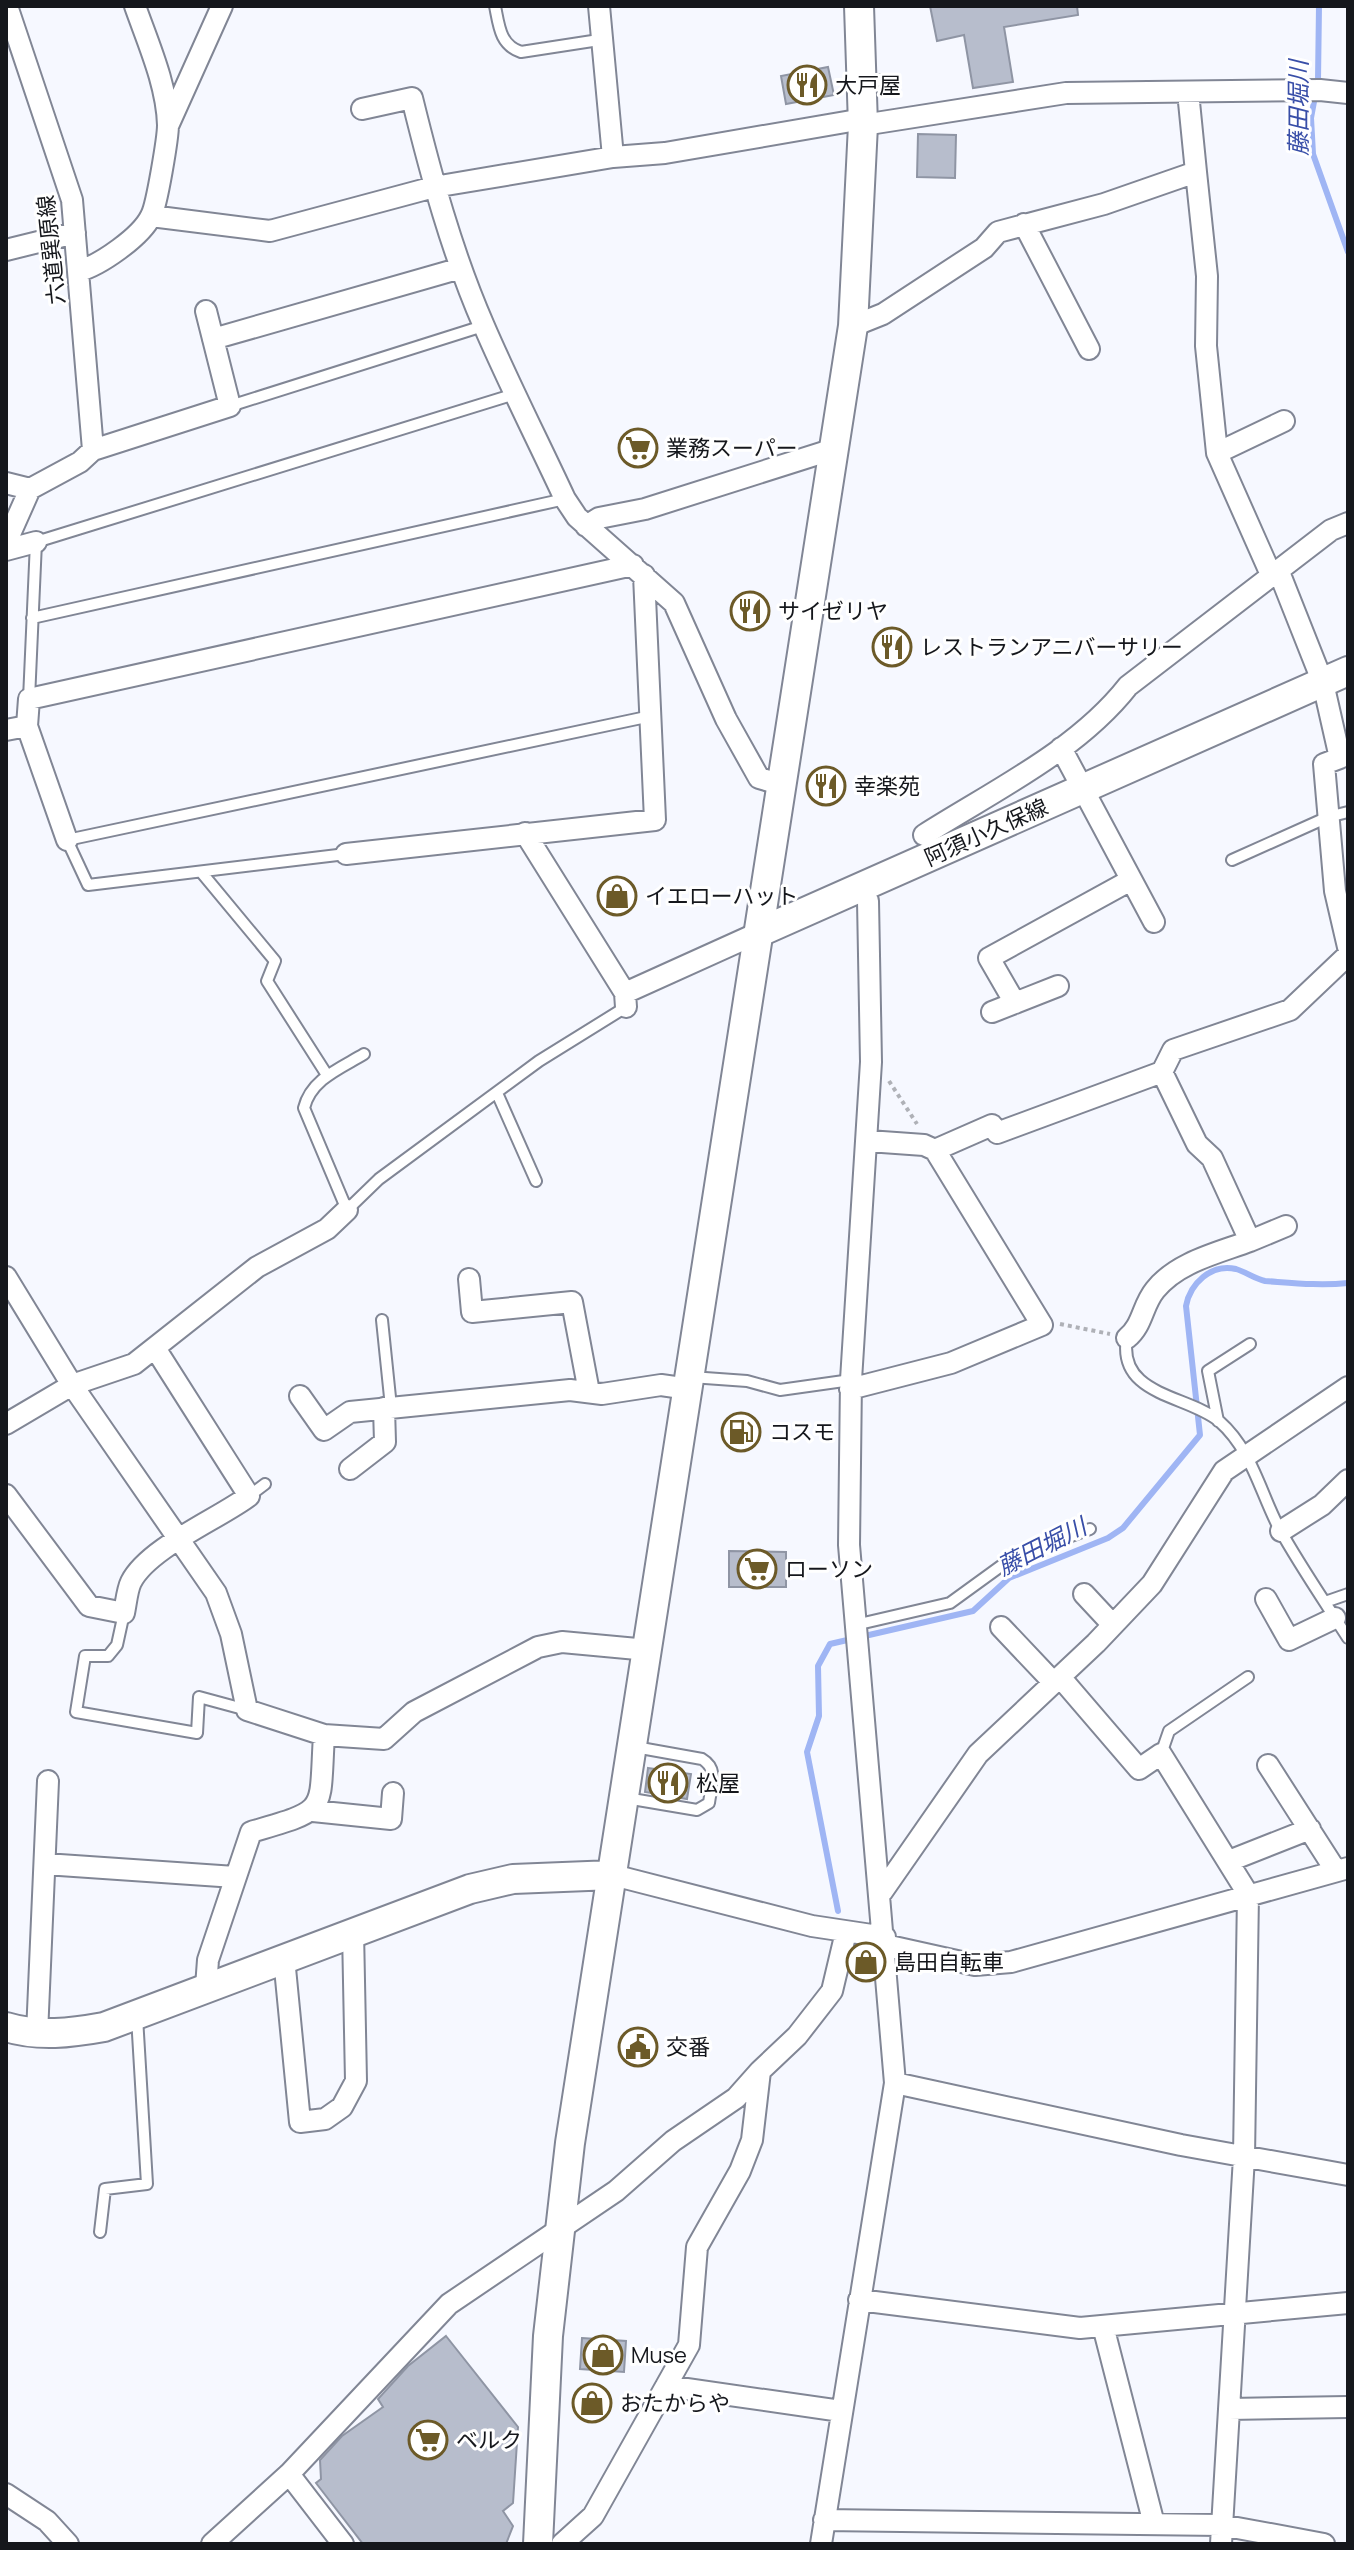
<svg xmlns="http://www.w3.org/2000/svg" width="1354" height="2550" font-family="Manrope,'Noto Sans JP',sans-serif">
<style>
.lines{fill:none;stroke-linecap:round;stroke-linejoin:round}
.stream{stroke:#9fb5f4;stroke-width:6}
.building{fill:#b7bdcc;stroke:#8f95a4;stroke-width:2}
.lane-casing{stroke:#818695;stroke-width:14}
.street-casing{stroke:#818695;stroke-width:24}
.secondary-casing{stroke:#818695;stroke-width:32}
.path{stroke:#afb1b7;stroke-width:4;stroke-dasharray:4 4;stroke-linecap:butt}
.lane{stroke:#fff;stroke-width:10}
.street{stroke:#fff;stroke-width:20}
.secondary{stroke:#fff;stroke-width:28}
.labels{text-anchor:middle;stroke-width:6;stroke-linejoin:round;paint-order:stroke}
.poi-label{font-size:22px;fill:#15171c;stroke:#fff;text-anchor:start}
.street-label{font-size:22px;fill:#15171c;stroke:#fff}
.water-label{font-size:24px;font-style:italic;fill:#384ea8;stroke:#fff}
</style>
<rect width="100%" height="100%" fill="#f6f8ff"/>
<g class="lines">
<path class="stream" d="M1319,6l-1,74 -7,38 2,36 35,98
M838,1911l-31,-159 12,-36 -1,-50 12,-22 143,-33 36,-33 99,-40 15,-10 77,-93 -14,-129c4,-22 25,-43 50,-37 10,3 19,10 29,12 28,2 55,5 83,2"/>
</g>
<path class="building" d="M930,6h147l1,9 -74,12 9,55 -40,6 -9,-53 -27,6z
M828,67l6,28 -48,9 -5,-28z
M918,134l38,1 -1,43 -38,-1z
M729,1551l57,1v35h-57z
M648,1768l43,6 -4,25 -42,-7z
M446,2336l72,91 -5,76 -10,8 10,15 -7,18h-143l-47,-61 5,-4 -1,-19 22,-24 41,-29 -5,-8 30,-33z
M582,2338l44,3 -2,31 -44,-3z"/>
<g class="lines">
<defs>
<path id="lane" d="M495,6c4,20 5,39 26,46l78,-12
M864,80h25
M230,406l253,-80
M32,618l533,-119
M29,699l7,-157 479,-148
M346,854l-258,31 -21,-45 584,-124
M1232,860l96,-43 20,-5
M202,873l73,88 -8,20 60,94
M364,1054c-23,14 -53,25 -60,54l43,102 32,-31 160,-118 87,-54
M497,1093l39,88
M382,1320l9,87
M1127,1338c-10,58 61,57 92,83 33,29 41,71 60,107 21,38 46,74 69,110
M691,1377l56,4 33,9 71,-10
M1218,1421l-10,-50 42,-27
M249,1496l16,-12
M1325,1602l23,-8
M124,1613l-7,32 -9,11h-23l-9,56 121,21 2,-36 48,13
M855,1625l95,-22 62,-45 78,-29
M1161,1754l8,-23 79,-54
M626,1798l71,12 12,-7c2,-17 10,-34 -7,-44l-67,-12
M100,2232l5,-43 42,-5 -10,-167"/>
<path id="street" d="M7,6l65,194 21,250
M599,6l14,151
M362,109l50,-11c19,77 40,155 72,228 25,58 54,115 81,173l12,18 97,86 52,116 33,59 24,7
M863,125l203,-32 254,-3 28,3
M168,126l54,-120
M1196,172l11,104 -1,70 11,107 55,124
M151,216l119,15 164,-44 179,-30 52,-4 198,-34
M1024,224l65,125
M6,250l69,-17
M79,271c21,-6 62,-34 72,-55 6,-11 17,-79 17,-91 -1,-40 -20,-82 -33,-119
M853,326l30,-12 101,-66 14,-16 106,-28 92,-32 -8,-80
M213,339l248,-71
M1217,453l67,-32
M6,483l24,6
M586,526l13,-8 46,-9 189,-60
M6,543l24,-54 50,-27 13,-12 137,-44 -24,-95
M6,550l30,-8
M1279,572l44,111 17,75 -16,6 11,127 13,56
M6,730l21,-4
M1061,748l93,174
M525,833l100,160 1,14
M924,835c69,-44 153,-84 204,-149l203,-156 17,-7
M67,840l-40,-114 2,-27 604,-134
M346,854l309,-34 -11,-245
M625,993l135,-61
M1015,1003l-26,-45 142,-78
M992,1012l66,-26
M935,1150l57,-25 5,8 165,-61
M1250,1241l36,-15
M6,1277l66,108 144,208 15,41 16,76 77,25
M469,1279l3,33 100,-10 17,90
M1127,1338c16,-13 15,-32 28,-48 22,-28 63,-37 95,-49l-38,-83 -15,-14 -35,-72 11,-22 117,-40 58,-55
M850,1389l101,-26 91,-38 -107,-175 -11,-5 -56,-4
M300,1396l24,34 26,-18 220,-22 32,4 59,-9 28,4
M6,1424l66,-39 62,-21 123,-97 70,-38 20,-19
M350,1469l35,-27 -1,-34
M6,1495l83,111 35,7c2,-9 3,-23 7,-31 17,-34 89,-64 118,-86l-94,-148
M1281,1531l41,-26 26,-25
M1084,1594l28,30
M1266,1599l23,41 46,-22
M1001,1627l53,56
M1060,1677l79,92 22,-15 87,140 -4,263 -23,387
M1268,1765l68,106
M313,1811l78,8 2,-26
M1229,1861l81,-32
M45,1864l190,13
M613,1875l199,51 73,11
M882,1892l96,-138 118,-111 56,-59 72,-113 124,-84
M885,1945l90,20 36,-3 337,-94
M284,1958l16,164 25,-3 17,-12 14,-26 -3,-150
M206,1987l2,-27 43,-128c79,-23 68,-18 73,-97l60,4 30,-27 124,-65 24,-5 86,8
M37,2034l11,-253
M895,2083l286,62 167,30
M859,2300l221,28 268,-25
M1103,2326l51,198
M666,2386l175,25
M1229,2409l119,-2
M289,2474l54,70
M6,2494l41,27 21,23
M824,2520l397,5 103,19
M212,2544l77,-70 160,-170 167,-113 57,-50 63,-43 24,-27
M562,2544l31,-28 96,-171 8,-98 43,-76 12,-31 8,-69 37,-35 35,-45 14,-59
M821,2544l74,-461 -46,-538 2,-165 20,-318 -3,-161"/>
<path id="secondary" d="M760,932l588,-261
M6,2027c33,10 65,6 98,0l366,-138 43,-10 100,-4
M538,2544l10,-208 22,-193 283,-1817 10,-201 -4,-119"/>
</defs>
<use href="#lane" class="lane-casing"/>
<use href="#street" class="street-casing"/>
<use href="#secondary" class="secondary-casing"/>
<path class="path" d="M889,1081l28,43
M1060,1324l50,10"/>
<use href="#lane" class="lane"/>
<use href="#street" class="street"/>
<use href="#secondary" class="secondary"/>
</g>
<defs>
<symbol id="restaurant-ring" viewBox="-11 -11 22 22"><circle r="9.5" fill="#fff" stroke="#6c5a28" stroke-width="1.5"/><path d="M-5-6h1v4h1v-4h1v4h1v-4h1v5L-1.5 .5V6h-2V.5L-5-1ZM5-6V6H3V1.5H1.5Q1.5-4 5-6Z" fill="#6c5a28"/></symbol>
<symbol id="supermarket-ring" viewBox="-11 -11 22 22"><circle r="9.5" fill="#fff" stroke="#6c5a28" stroke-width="1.5"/><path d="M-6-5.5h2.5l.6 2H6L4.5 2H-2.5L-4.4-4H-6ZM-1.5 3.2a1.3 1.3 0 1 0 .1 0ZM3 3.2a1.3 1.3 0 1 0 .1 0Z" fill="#6c5a28"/></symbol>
<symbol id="shop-ring" viewBox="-11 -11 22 22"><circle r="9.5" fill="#fff" stroke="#6c5a28" stroke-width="1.5"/><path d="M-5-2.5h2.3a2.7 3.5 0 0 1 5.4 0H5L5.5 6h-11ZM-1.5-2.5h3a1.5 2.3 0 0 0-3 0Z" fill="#6c5a28"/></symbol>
<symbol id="fuel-ring" viewBox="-11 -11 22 22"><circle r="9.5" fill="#fff" stroke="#6c5a28" stroke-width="1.5"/><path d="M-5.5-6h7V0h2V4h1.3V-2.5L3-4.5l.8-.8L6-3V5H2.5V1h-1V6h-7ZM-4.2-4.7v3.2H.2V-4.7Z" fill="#6c5a28"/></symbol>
<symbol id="civic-ring" viewBox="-11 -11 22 22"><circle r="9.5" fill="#fff" stroke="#6c5a28" stroke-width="1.5"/><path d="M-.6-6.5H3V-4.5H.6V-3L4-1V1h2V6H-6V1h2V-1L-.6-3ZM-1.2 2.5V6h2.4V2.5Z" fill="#6c5a28"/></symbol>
</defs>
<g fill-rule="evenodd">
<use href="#restaurant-ring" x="785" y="63" width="44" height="44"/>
<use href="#supermarket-ring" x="616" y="426" width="44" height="44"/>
<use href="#restaurant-ring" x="728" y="589" width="44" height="44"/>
<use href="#restaurant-ring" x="870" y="625" width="44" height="44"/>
<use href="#restaurant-ring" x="804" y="764" width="44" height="44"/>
<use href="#shop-ring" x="595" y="874" width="44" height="44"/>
<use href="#fuel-ring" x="719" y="1410" width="44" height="44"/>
<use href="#supermarket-ring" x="735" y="1547" width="44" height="44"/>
<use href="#restaurant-ring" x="646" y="1761" width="44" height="44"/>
<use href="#shop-ring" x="844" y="1940" width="44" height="44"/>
<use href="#civic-ring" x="616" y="2025" width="44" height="44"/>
<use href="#shop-ring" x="581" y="2333" width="44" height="44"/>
<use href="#shop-ring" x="570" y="2381" width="44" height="44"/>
<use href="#supermarket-ring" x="406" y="2418" width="44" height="44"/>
</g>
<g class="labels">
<g class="poi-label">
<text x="835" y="93">大戸屋</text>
<text x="666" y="456">業務スーパー</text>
<text x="778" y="619">サイゼリヤ</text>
<text x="920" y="655">レストランアニバーサリー</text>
<text x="854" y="794">幸楽苑</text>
<text x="645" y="904">イエローハット</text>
<text x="769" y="1440">コスモ</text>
<text x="785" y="1577">ローソン</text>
<text x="696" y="1791">松屋</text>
<text x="894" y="1970">島田自転車</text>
<text x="666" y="2055">交番</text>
<text x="631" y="2363">Muse</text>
<text x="620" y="2411">おたからや</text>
<text x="456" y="2448">ベルク</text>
</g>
<g class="street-label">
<text transform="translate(51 250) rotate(-96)" y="8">六道巽原線</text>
<text transform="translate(986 832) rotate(-24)" y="8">阿須小久保線</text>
</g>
<g class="water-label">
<text transform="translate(1299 108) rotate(-90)" y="8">藤田堀川</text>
<text transform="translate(1042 1547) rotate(-27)" y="8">藤田堀川</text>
</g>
</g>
<rect width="1354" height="2550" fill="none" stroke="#15171c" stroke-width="16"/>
</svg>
